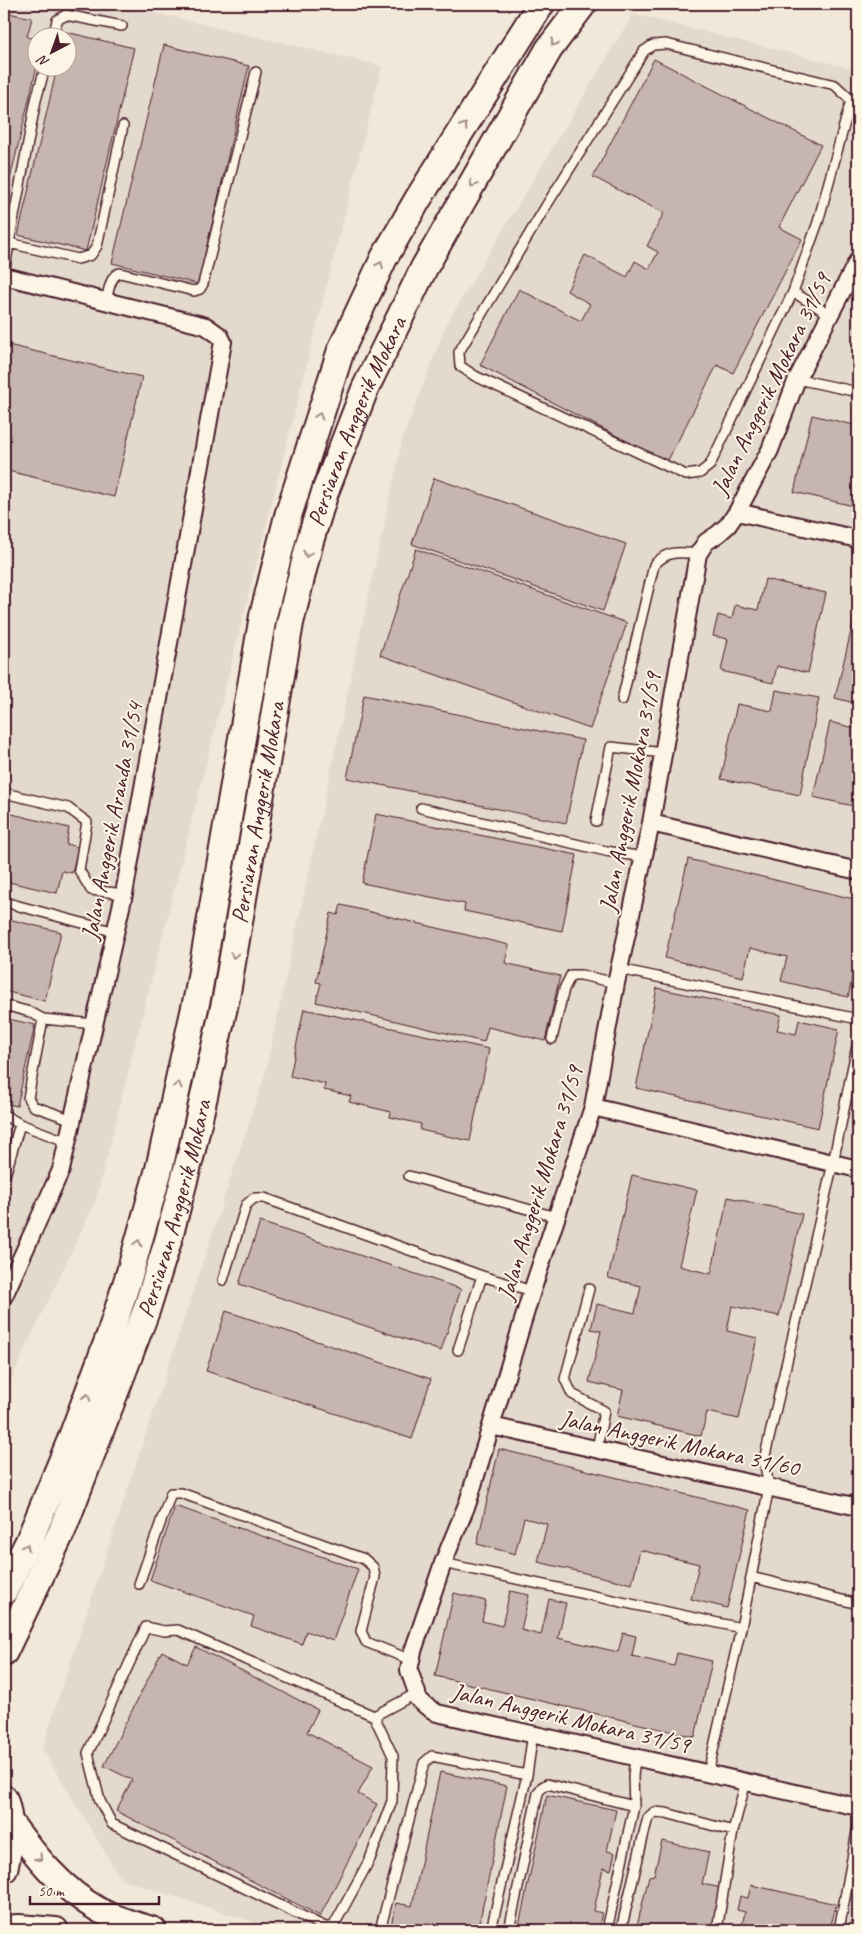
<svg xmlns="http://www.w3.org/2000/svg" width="862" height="1934" font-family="Caveat,sans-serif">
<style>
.built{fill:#e4d9cd;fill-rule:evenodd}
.building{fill:#c7b6af;stroke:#4a1f2b}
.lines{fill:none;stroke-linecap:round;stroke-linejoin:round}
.service-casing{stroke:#4a1f2b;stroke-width:12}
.minor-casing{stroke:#4a1f2b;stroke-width:20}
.secondary-casing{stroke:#4a1f2b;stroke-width:28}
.primary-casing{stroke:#4a1f2b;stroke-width:30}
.service{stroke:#fcf5e5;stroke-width:9}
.minor{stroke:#fcf5e5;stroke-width:16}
.secondary{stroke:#fcf5e5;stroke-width:24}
.primary{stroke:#fcf5e5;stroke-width:26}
.oneway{stroke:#a38a88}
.labels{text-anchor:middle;stroke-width:4;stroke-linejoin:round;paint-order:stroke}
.street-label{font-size:24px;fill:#4a1f2b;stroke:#fcf5e5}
</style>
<rect width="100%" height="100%" fill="#f1e8da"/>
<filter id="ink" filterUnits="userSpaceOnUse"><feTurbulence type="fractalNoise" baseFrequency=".02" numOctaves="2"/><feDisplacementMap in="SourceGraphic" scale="10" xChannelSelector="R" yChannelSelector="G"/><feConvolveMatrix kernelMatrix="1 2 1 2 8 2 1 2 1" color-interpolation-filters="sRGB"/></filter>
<g filter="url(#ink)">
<path class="built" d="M4,4h112l266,62 -286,1134 -92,194zM38,38h30v30h-30z
M633,14l225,56v1860h-581l-156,-51 -79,-131 223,-674 138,-637 44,-114z"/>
<path class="building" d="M4,12l28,6 -5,19 11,2v23l-33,138h-1z
M66,32l68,16 -48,203 -68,-16 39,-167h11v-30h-4z
M164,45l85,21 -51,218 -86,-21z
M654,59l167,86 -42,82 23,12 -69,134 -16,-8 -50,97 -187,-97 39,-76 62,32 9,-17 -23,-13 18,-36 42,22 8,-16 14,8 9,-17 -11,-6 17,-33 -71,-36z
M4,344l138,33 -28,120 -110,-27z
M812,415l46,11v81l-64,-15z
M434,478l192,66 -23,67 -191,-67z
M416,549l211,74 -37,106 -210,-74z
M765,579l61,14 -18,80 -31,-7 -4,17 -52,-12 7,-32 -15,-3 5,-21 14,4 3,-14 23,5z
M858,602v102l-23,-6z
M776,690l43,8 -19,97 -79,-16 16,-75 35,7z
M364,695l219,45 -17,83 -219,-45z
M830,722l28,7v78l-45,-10z
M4,812l65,16 -3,16 12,3 -6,26 -10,-2 -5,22 -53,-12z
M376,814l201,41 -15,76 -98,-20 1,-7 -103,-21z
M688,859l170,41v52l-10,45 -67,-16 6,-24 -37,-9 -7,29 -78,-19z
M341,905l168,40 -4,18 55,13 -15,65 -57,-14 -4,15 -168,-40 5,-19 -5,-1 15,-69 7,2z
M4,918l57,14 -16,69 -41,-10z
M657,988l124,27 -4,15 19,4 3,-14 40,9 -21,99 -182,-40z
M304,1009l185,40 -19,92 -50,-11 1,-6 -31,-7 1,-5 -42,-10 2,-6 -27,-6 1,-6 -35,-8z
M4,1018l31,7 -18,81 -13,-3z
M632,1175l65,15 -18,76 32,8 17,-77 74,17 -23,102 -47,-10 -5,25 30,7 -18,81 -32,-7 -6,24 -84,-20 6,-26 -34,-8 12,-51 -10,-2 6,-25 38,9 6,-27 -33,-8z
M260,1222l201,67 -20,62 -202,-67z
M226,1311l205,68 -19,60 -206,-68z
M499,1449l251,61 -23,98 -36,-9 8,-35 -59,-14 -8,34 -94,-22 9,-38 -23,-6 -9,36 -38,-10z
M175,1506l183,63 -25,72 -27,-10 -4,13 -51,-18 3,-10 -104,-36z
M510,1591l19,4 -8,35 20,5 8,-36 17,4 -8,35 60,14 5,-19 13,3 -4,20 42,10 3,-13 35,8 -17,76 -260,-61 19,-83 32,8 -4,20 20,5z
M196,1647l122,63 -11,22 66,34 -15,28 19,10 -57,112 -204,-105 16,-31 -28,-14 58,-115 25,13z
M440,1772l67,14 -29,144h-88l6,-27 16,3z
M547,1795l69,15 -9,41 8,2 -4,17 -8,-2 -9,43 8,2 -4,17h-80z
M662,1841l47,11 -7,32 20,4 -10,42h-76l13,-54 5,-1z
M751,1885l85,19 -6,26h-89l4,-18 -8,-2 3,-14 8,2z"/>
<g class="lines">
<defs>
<path id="service" d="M53,38l4,-18 9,-5 56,11
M45,68l-9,32 -27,143 69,16 13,-4 6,-9 26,-120
M4,276l5,-33
M793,292l-83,173 -10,8 -14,2 -211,-99 -15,-10 -1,-14 87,-146 98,-155 9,-6 13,-1 169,41 16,15 -33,122 -25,70 36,22
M106,300c3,-9 4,-25 14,-27l74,18 6,-2 3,-5 53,-212
M797,379l61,13
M622,700l32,-135c13,-15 25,-13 44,-11
M4,793l64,15 19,14 -8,48 12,20 33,4
M421,808l185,43 37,6
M596,821l15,-74 53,6
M4,902l112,30
M619,969l239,50
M4,1005l26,7 13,7
M552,1039l12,-50 7,-14h10l35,8
M4,1115l16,9 48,18
M73,1120l-40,-14 -5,-8 15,-79 52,5
M409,1176l147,41
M4,1179l16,-55
M482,1276l50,15
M223,1280l23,-75 8,-7h10l218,78 -24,74
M589,1289l-24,90 7,15 32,17 -7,38
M443,1563l298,65
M751,1577l107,27
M139,1584l32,-91h10l183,66 9,8 2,10 -14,54 5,11 45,18
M374,1716l19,40 -1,45 -22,58 -37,68h-8l-213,-103 -12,-23 -12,-48 58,-126 18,4 14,-1 196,86 43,-23
M708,1773l33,-145 28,-141 -5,-27 69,-297 25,-122
M380,1930l44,-167 8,-7 95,19
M491,1930l36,-155 6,-42
M509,1930l29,-137 4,-6 5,-3 87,22
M607,1930l27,-124 -1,-29 2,-21
M621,1930l24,-101 3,-11 6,-6 12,1 67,18
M717,1930l16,-99 13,-50
M839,1930l19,-104"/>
<path id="minor" d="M858,260l-61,119 -27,71 -33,62 -9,13 -10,9 -12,8 -8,12 -47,269 -35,160 -23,124 -61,184 -64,211 -25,61 -30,88 -4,19 8,23 -1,4 10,9 11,7 421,94
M4,276l202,50 14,10 3,6 -99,552 -63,276 -57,126
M737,512l121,27
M651,823l207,48
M593,1107l265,62
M491,1426l367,81"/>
<path id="secondary" d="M9,1820c25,34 52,69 90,90 17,9 37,14 55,20
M4,1928l15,-1 37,3"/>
<g id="primary">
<path d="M4,1591l25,-50 41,-99 40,-107 21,-66 28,-100 39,-175 65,-378 25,-100 53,-166 43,-92 34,-59 123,-195"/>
<path id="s1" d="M4,1652l58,-121 84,-220 22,-70 23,-87 35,-156 64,-375 20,-82 15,-49 40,-103 59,-121 125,-219 34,-45"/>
<path d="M4,1799c8,23 6,47 0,70"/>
</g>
</defs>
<use href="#service" class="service-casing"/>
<use href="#minor" class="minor-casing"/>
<use href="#secondary" class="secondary-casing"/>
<use href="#primary" class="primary-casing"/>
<use href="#service" class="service"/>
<use href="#minor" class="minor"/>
<use href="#secondary" class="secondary"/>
<use href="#primary" class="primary"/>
</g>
<defs><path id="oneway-chevron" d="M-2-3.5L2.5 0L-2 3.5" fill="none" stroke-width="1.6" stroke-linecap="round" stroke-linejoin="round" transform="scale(1.25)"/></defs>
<g class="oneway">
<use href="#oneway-chevron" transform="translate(554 43) rotate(126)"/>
<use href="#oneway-chevron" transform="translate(464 126) rotate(-58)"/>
<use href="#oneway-chevron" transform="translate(473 184) rotate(122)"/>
<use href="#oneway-chevron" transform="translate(380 265) rotate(-65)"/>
<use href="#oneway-chevron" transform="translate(319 416) rotate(-72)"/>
<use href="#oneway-chevron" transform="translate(307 554) rotate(104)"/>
<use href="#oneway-chevron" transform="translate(234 955) rotate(100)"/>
<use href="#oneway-chevron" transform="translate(178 1085) rotate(-77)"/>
<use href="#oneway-chevron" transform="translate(138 1243) rotate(-74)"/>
<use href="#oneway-chevron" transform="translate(87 1397) rotate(-70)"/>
<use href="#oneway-chevron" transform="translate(26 1547) rotate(-64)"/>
<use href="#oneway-chevron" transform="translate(39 1858) rotate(48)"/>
</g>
</g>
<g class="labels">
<g class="street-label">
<text transform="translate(771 384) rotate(-64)" y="8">Jalan Anggerik Mokara 31/59</text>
<text dy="8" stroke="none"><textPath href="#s1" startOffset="1286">Persiaran Anggerik Mokara</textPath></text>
<text transform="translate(630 792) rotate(-79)" y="8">Jalan Anggerik Mokara 31/59</text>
<text dy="8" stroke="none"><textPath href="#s1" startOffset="881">Persiaran Anggerik Mokara</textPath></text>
<text transform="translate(112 821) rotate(-79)" y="8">Jalan Anggerik Aranda 31/54</text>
<text transform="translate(540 1183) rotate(-73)" y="8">Jalan Anggerik Mokara 31/59</text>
<text dy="8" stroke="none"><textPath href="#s1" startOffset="476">Persiaran Anggerik Mokara</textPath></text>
<text transform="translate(680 1443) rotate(12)" y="8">Jalan Anggerik Mokara 31/60</text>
<text transform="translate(571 1718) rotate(13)" y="8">Jalan Anggerik Mokara 31/59</text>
</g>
</g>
<rect width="862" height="1934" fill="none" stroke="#fcf5e5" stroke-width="20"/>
<rect x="10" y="10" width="842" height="1914" fill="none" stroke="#4a1f2b" stroke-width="2" filter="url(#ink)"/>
<g transform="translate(52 52) rotate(221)"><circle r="24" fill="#fcf5e5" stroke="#b59f9b"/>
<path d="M0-4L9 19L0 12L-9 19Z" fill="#4a1f2b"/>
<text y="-8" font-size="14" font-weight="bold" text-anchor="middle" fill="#4a1f2b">N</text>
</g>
<path d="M30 1896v8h129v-8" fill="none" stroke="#4a1f2b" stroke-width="2.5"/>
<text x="38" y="1896" font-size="15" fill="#4a1f2b" stroke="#fcf5e5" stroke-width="4" paint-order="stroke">50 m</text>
</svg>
